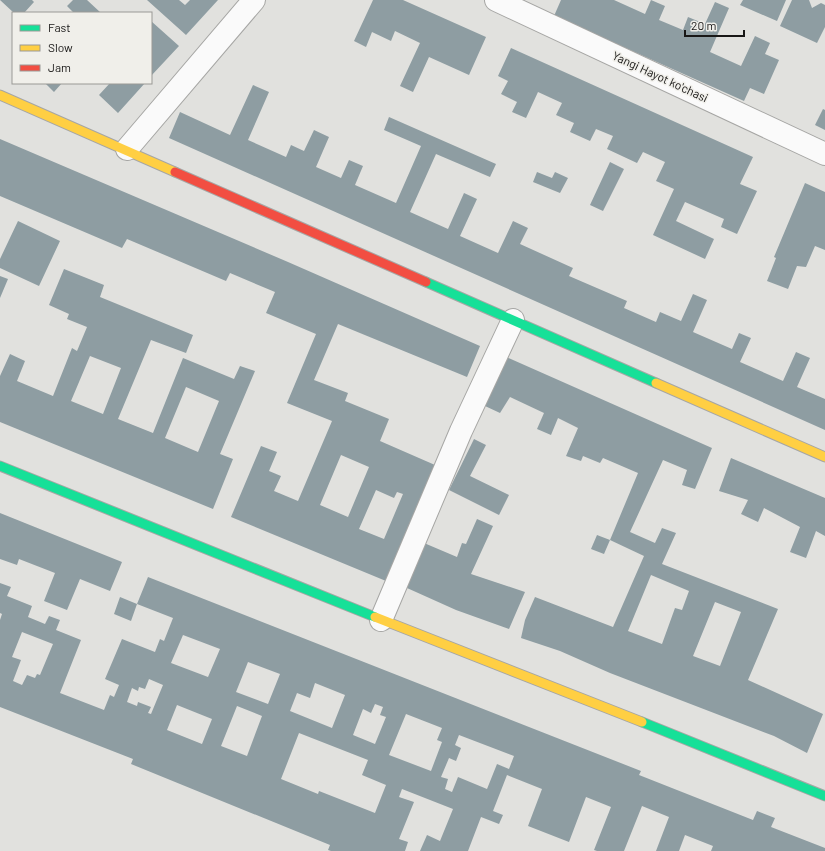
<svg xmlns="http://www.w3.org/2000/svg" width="825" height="851" font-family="Barlow,sans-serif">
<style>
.building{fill:#8e9da2;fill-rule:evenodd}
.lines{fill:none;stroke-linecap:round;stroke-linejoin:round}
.street-casing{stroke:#a6a6a4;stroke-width:24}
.fast-casing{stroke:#a6a6a4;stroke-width:11}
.slow-casing{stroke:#a6a6a4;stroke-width:11}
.jam-casing{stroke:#a6a6a4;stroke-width:11}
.street{stroke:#fafafa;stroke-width:22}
.fast{stroke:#16e098;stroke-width:9}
.slow{stroke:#ffcf43;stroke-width:9}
.jam{stroke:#f24e42;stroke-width:9}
.labels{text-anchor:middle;stroke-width:3;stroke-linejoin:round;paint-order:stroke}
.street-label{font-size:12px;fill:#181716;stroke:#f0efea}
</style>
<rect width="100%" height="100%" fill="#e1e1de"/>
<path class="building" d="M0,0h32l2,2 -10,11h-10z
M73,0h14l14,13h-27l-7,-7z
M147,0h32l6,5 5,-5h28l-32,35z
M373,0h30l83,37 -17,38 -40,-18 -16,35 -13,-6 20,-43 -25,-12 -4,10 -19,-9 -6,15 -12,-6z
M561,0h53l31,14 6,-14 14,6 -6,14 24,10 5,-13 17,7 10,-22 14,6 -19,44 31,14 14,-30 15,7 -5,11 14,6 -15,34 -14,-6 -6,13 -190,-85z
M743,0h43l-9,21 -37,-16z
M792,0h17l3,8 9,-5 4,2v22l-8,16 -37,-17z
M151,21l28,25 -28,30z
M511,48l242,109 -13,27 17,7 -20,43 -16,-7 3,-8 -39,-17 -9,19 38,18 -9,20 -52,-24 21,-46 -18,-8 9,-19 -22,-10 -6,11 -30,-14 6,-13 -17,-7 -6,12 -20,-9 4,-9 -18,-8 6,-12 -24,-11 -12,26 -14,-6 5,-10 -16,-8 7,-13 -10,-5z
M45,83h17l-8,9z
M110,83h35l-27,30 -19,-18z
M253,85l16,7 -21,48 38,17 5,-12 13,6 10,-21 15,7 -13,30 25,11 8,-18 14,6 -8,19 41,18 25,-57 -37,-16 5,-13 107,47 -6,13 -54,-23 -26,58 38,17 16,-36 13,6 -17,37 38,17 15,-32 15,7 -8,16 53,24 -4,8 58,25 -3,7 32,14 4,-10 21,9 12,-27 14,6 -14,32 39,17 7,-16 12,5 -11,24 43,19 13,-29 14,6 -13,29 28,12v31l-656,-292 11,-26 50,23z
M823,109l2,1v20l-10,-5z
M0,139l288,123 192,84 -13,31 -129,-53 -24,56 34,13 -3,8 44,18 -9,22 55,24 -49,116 -155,-64 30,-71 16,6 -8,19 12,5 -7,15 24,10 34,-80 -45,-18 29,-69 -50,-21 9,-21 -45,-19 -4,8 -99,-42 -5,9 -122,-52zM341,455l28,12 -21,50 -28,-12zM376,490l18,8 3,-6 6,2 -19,45 -25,-10z
M610,162l14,7 -21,42 -13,-6z
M537,172l15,6 3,-6 13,6 -8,15 -27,-11z
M805,183l20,9v58l-10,-4 -9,21 -9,-1 -9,23 -21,-8 9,-23 -2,-1z
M18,221l42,20 -21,45 -39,-18v-9z
M64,269l40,16 -4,12 93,38 -7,18 -35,-13 -33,79 35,14 30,-75 51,21 6,-13 15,5 -35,83 13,5 -20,50 -213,-87v-46l10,-22 15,7 -8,20 36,15 19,-48 5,3 10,-24 -20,-8 2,-5 -20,-9zM90,356l31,12 -18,46 -32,-13zM186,387l33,14 -21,51 -33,-14z
M0,276l8,3 -8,19z
M504,356l208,92 -17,41 -13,-4 5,-15 -24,-10 -33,72 25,11 7,-15 14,5 -14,31 116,45 -30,71 75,34 -16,39 -33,-17 -164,-63 -50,-22 -39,-13 4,-18 10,-23 78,30 31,-71 -34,-16 28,-67 -35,-15 -3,5 -17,-7 -2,5 -15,-5 12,-28 -20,-10 -7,17 -14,-6 7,-16 -34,-16 -10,16 -15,-7zM651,575l38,16 -7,19 -7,-2 -13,36 -34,-13zM715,602l26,10 -21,54 -27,-10z
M474,439l12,6 -16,31 39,19 -10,20 -50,-25z
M731,458l94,40v38l-9,-5 -10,27 -16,-6 10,-25 -36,-19 -6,14 -17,-8 7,-14 -29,-9z
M0,513l122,49 -12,29 -30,-12 -13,31 -23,-9 11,-28 -36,-14 -2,6 -17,-6z
M477,519l16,7 -22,48 54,18 -16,37 -53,-19 -49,-22 17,-45 33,14 5,-14 4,1z
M597,535l13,5 -6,14 -13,-5z
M148,577l493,194 -2,4 114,45 4,-9 18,7 -4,9 54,21v3h-114l2,-5 -28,-11 -6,16h-23l13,-34 -27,-11 -18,45h-27l-3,-1 17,-43 -25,-10 -17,45 -41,-16 14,-37 -35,-14 -14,36 10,4 -4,9 -18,-7 -13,34h-48l7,-16 13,6 13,-32 -51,-20 -3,8 15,5 -15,37 9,3 -3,9h-74l-3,-1 2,-5 -199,-81 2,-5 -133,-52v-87l2,-6 -2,-1v-30l11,4 -4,9 25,10 -4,11 17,7 4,-8 11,4 -4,10 25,10 -21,53 44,17 6,-15 4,2 5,-12 -14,-6 17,-40 33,13 5,-13 4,2 9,-23 -36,-14zM22,632l31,12 -13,31 -3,-1 -2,4 -8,-3 -5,10 -9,-4 8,-21 -9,-3zM183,635l37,14 -12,28 -37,-14zM248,662l32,12 -12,30 -32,-12zM149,679l14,6 -12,29 -3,-1 3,-6 -13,-5 -1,4 -10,-4 5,-14 6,3 1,-4 6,2zM315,683l30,12 -13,33 -42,-17 7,-18 13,5zM375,704l8,3 -3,8 6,2 -11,27 -22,-9 10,-26 8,4zM177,705l35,14 -10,25 -35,-14zM237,706l25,10 -15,40 -26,-10zM406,714l36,14 -5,12 5,2 -11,29 -42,-16zM299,733l69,27 -6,15 24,10 -11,28 -56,-22 -1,3 -37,-15zM459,735l55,21 -5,13 -12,-5 -10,25 -29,-12 -6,15 -7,-3 3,-10 -7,-2 8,-19 7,3 5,-13 -6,-3z
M120,597l17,7 -6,17 -17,-7z"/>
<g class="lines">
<defs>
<path id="street" d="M496,0l329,154
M127,149l127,-149
M381,620l80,-189 52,-111"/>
<path id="fast" d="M426,282l230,101
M0,466l375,151
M642,722l183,74"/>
<path id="slow" d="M0,95l175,77
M656,383l169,74
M375,617l267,105"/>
<path id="jam" d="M175,172l251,110"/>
</defs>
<use href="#street" class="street-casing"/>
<use href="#fast" class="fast-casing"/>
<use href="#slow" class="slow-casing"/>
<use href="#jam" class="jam-casing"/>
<use href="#street" class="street"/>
<use href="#fast" class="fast"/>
<use href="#slow" class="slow"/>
<use href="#jam" class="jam"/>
</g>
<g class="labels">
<g class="street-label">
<text transform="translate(660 77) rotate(25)" y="4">Yangi Hayot ko'chasi</text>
</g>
</g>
<rect x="12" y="12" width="140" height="72" fill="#f0efea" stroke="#9a9995"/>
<rect x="20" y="25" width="20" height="6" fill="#16e098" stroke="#9a9995"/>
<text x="48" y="32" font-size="12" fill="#181716">Fast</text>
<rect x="20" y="45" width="20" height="6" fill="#ffcf43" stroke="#9a9995"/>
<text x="48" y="52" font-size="12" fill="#181716">Slow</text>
<rect x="20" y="65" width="20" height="6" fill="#f24e42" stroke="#9a9995"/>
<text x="48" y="72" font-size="12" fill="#181716">Jam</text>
<path d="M685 30v6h59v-6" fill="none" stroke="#181716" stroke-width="2"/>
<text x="691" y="30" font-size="12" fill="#181716" stroke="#f0efea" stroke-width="3" paint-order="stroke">20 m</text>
</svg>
